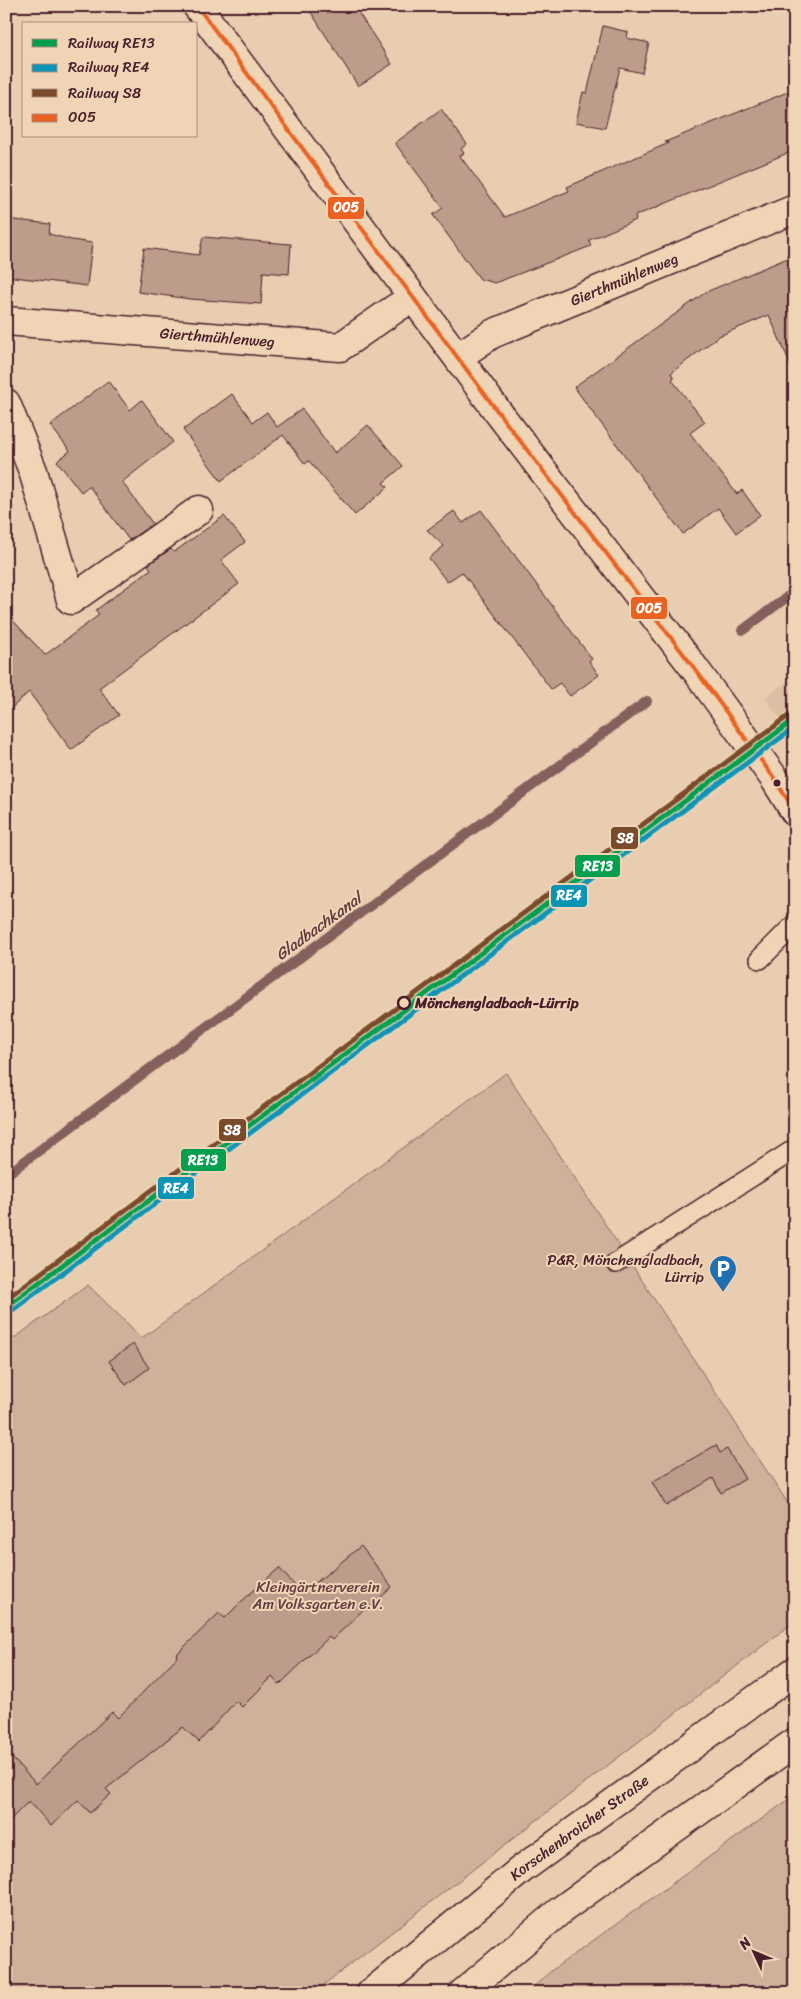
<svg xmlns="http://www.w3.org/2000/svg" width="801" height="1999" font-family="Sriracha,sans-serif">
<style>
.built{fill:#dcbea5}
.green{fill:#cfb09b;stroke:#8c6863}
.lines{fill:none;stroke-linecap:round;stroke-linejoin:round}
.stream{stroke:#845e5b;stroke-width:10}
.building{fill:#bd9c8b;stroke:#4a1f2b}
.lane-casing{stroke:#4a1f2b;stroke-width:22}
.street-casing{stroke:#4a1f2b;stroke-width:31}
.secondary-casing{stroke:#4a1f2b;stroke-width:31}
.primary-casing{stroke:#4a1f2b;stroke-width:31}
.lane{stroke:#f0d4b6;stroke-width:19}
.street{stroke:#f0d4b6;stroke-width:28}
.secondary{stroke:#f0d4b6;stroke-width:28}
.primary{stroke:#f0d4b6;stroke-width:28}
.bus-1-casing{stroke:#f0d4b6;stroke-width:8}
.bus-1{stroke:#ea6222;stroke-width:4}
.rail-1-casing{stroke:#f0d4b6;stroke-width:9}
.rail-2-casing{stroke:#f0d4b6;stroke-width:9}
.rail-3-casing{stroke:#f0d4b6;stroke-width:9}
.rail-1{stroke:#049f4f;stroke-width:5}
.rail-2{stroke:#0b94b6;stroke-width:5}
.rail-3{stroke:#7a4b2a;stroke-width:5}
.bus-dot{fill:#4a1f2b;stroke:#f0d4b6;stroke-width:2}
.stop-dot{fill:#f0d4b6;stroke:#4a1f2b;stroke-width:2.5}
.labels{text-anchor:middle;stroke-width:4;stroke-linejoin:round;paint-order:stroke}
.street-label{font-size:15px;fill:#4a1f2b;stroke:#f0d4b6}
.stop-label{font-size:15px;font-weight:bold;fill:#4a1f2b;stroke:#f0d4b6;text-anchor:start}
.poi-label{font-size:15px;fill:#4a1f2b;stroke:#f0d4b6;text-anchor:end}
.park-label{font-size:15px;fill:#653c41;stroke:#f0d4b6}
.water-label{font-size:16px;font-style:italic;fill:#62393f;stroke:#f0d4b6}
.line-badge{stroke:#f0d4b6;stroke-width:2}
.badge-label{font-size:14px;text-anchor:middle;font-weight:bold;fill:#fff}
</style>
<rect width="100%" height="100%" fill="#e9cdb0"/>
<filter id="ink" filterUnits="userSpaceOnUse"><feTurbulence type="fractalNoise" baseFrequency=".02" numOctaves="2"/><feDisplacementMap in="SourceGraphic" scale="10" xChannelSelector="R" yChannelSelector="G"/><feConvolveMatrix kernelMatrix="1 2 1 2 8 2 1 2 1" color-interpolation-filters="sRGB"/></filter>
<g filter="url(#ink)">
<path class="built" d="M795,675v63h-1l-29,-40z"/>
<path class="green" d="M506,1073l289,441v107l-482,372h-307v-649l82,-59 54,53z
M795,1795v198h-268l24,-22z"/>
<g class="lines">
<path class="stream" d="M743,630l52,-39
M6,1175l641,-474"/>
</g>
<path class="building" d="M307,6h47l38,58 -34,22z
M603,26l25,6 -1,6 22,5 -7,30 -22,-5 -15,60 -29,-6 7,-30 4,1z
M795,89v61l-160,66 1,4 -47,20 2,6 -96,37 -15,-4 -47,-64 10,-7 -48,-65 46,-34 26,35 -6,5 3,4 -4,3 45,61 64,-26 -2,-4 102,-44 -4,-1z
M6,219l44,5 -1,10 23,6 20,3 -5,43 -81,-10z
M203,237l88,7 -2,30 -26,-2 -2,32 -71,-5 -52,-7 6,-44 55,7z
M795,255v120l-26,-60 -50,21 -48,37 3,5 -2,2 33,42 -15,11 47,61 5,-4 18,25 -24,18 -18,-25 -35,26 -109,-147 132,-95z
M108,381l22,29 12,-10 31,42 -51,40 31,42 -24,16 -40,-54 -8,6 -24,-31 13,-10 -20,-26z
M232,394l21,28 14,-10 10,15 25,-18 33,44 33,-28 35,41 -20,17 5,4 -33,28 -46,-54 -4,3 -22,-29 -62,46 -38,-51z
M481,510l111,149 -3,2 10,14 -29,21 -10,-13 -9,6 -89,-117 -15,10 -18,-24 15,-12 -17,-16 27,-19 9,12z
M224,516l21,26 -24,18 18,24 -140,104 20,27 -48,35 -42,-58 -23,21v-100l39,42 54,-40 -3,-5 55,-41 -3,-4 23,-16 3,3z
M133,1344l16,24 -23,17 -17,-24z
M716,1445l4,8 7,-4 18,30 -24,14 -8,-15 -47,28 -14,-24z
M361,1546l31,41 -25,23 -2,-2 -33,32 -3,-3 -50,48 -7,-8 -30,30 -6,-6 -37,41 -16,-15 -77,62 5,5 -21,19 -12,-13 -27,26 -22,-25 -23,23v-73l30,33 76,-72 6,6 59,-61 -1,-2 43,-42 6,5 17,-17 37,-33 23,26z"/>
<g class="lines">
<defs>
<path id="lane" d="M760,959l35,-35
M616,1263l179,-114"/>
<g id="street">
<path id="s1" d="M6,321l334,26 56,-39 17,-10"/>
<path id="s2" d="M458,357l34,-23 303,-125"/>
<path d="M6,403l27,68 38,129 128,-90"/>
</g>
<path id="secondary" d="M197,6l301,406 197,257 79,109 21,34"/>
<g id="primary">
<path id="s3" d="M371,1993l151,-124 273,-198"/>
<path d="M463,1993l98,-83 234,-168"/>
</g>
</defs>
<use href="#lane" class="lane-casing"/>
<use href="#street" class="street-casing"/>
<use href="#secondary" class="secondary-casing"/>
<use href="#primary" class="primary-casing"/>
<use href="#lane" class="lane"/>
<use href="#street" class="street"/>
<use href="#secondary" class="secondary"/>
<use href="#primary" class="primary"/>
<defs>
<path id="bus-1" d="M197,6l301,406 197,257 79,109 21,34"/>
</defs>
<use href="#bus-1" class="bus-1-casing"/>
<use href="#bus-1" class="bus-1"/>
<defs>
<path id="rail-1" d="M6,1307l789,-588"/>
<path id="rail-2" d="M10,1312l785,-585"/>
<path id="rail-3" d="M6,1299l785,-585"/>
</defs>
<use href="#rail-1" class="rail-1-casing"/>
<use href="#rail-2" class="rail-2-casing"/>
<use href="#rail-3" class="rail-3-casing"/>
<use href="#rail-1" class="rail-1"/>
<use href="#rail-2" class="rail-2"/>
<use href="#rail-3" class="rail-3"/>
</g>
</g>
<defs>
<symbol id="parking-pin" viewBox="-11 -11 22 30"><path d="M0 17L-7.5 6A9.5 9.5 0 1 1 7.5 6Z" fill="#1f6fb2" stroke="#f0d4b6"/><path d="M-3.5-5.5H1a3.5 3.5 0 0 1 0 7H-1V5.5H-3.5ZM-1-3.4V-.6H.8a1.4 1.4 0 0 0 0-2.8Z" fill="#fff"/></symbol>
</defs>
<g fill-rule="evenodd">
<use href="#parking-pin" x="707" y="1253" width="32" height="43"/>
</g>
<circle class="bus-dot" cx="777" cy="783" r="4.5"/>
<circle class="stop-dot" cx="404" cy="1003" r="6"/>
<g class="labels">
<g class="street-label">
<text dy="5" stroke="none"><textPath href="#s2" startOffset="184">Gierthmühlenweg</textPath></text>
<text dy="5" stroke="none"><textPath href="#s1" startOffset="212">Gierthmühlenweg</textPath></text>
<text dy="5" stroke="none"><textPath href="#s3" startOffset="266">Korschenbroicher Straße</textPath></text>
</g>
<g class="stop-label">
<text x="415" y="1008">Mönchengladbach-Lürrip</text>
</g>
<g class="poi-label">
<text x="704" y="1265">P&amp;R, Mönchengladbach,<tspan x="704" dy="17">Lürrip</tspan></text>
</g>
<g class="park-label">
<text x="318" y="1592">Kleingärtnerverein<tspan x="318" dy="17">Am Volksgarten e.V.</tspan></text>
</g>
<g class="water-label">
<text transform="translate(318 926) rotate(-36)" y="6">Gladbachkanal</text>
</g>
</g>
<g class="line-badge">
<rect x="327" y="196" width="38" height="24" rx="5" fill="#ea6222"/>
<rect x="630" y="596" width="38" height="24" rx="5" fill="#ea6222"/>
<rect x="610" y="826" width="29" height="24" rx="5" fill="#7a4b2a"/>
<rect x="574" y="854" width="47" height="24" rx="5" fill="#049f4f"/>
<rect x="550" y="884" width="38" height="24" rx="5" fill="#0b94b6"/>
<rect x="218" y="1118" width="29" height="24" rx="5" fill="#7a4b2a"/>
<rect x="180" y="1148" width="47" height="24" rx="5" fill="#049f4f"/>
<rect x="157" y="1176" width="38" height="24" rx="5" fill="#0b94b6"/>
</g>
<g class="badge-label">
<text x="346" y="212">005</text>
<text x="649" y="613">005</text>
<text x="625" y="843">S8</text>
<text x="598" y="871">RE13</text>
<text x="569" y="900">RE4</text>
<text x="232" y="1135">S8</text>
<text x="203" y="1165">RE13</text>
<text x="176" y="1193">RE4</text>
</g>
<rect width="801" height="1999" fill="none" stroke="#f0d4b6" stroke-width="25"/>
<rect x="12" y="12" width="776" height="1974" fill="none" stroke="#4a1f2b" stroke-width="2" filter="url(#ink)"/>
<rect x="22" y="22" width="175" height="115" fill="#f0d4b6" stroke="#ae8c7e"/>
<rect x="32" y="39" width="25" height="8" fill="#049f4f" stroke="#ae8c7e"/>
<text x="68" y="48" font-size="15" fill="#4a1f2b">Railway RE13</text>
<rect x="32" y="64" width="25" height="8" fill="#0b94b6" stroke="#ae8c7e"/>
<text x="68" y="72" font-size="15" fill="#4a1f2b">Railway RE4</text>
<rect x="32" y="89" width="25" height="8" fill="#7a4b2a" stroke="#ae8c7e"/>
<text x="68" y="98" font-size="15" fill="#4a1f2b">Railway S8</text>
<rect x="32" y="114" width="25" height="8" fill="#ea6222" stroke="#ae8c7e"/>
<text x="68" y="122" font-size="15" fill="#4a1f2b">005</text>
<g transform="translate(754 1952) rotate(314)" stroke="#f0d4b6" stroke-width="4" paint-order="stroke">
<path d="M0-4L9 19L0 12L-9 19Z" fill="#4a1f2b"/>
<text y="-8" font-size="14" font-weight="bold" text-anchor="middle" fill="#4a1f2b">N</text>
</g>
</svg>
